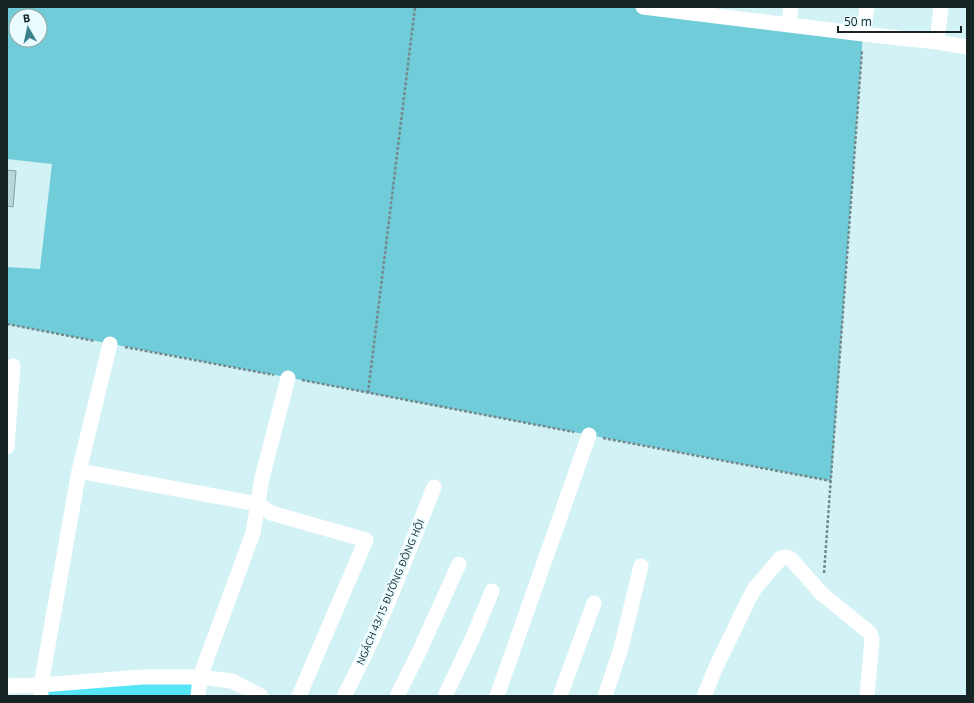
<svg xmlns="http://www.w3.org/2000/svg" width="974" height="703" font-family="'Open Sans',sans-serif">
<style>
.green{fill:#70ccd8;fill-rule:evenodd}
.water{fill:#55e5f7;stroke:#42abb8}
.building{fill:#b8d7dc;stroke:#83a1a5}
.lines{fill:none;stroke-linecap:round;stroke-linejoin:round}
.path{stroke:#73898c;stroke-width:2.5;stroke-dasharray:3 2;stroke-linecap:butt}
.minor{stroke:#fff;stroke-width:15}
.labels{text-anchor:middle;stroke-width:4;stroke-linejoin:round;paint-order:stroke}
.street-label{font-size:10px;fill:#172325;stroke:#e9fcff}
</style>
<rect width="100%" height="100%" fill="#d2f2f6"/>
<path class="green" d="M7,7h649l207,27 -32,447 -824,-157v-57l33,2 12,-105 -45,-5zM16,16h24v24h-24z"/>
<path class="water" d="M200,677l-2,19h-157v-11z"/>
<path class="building" d="M7,170l9,1 -3,36 -6,-1z"/>
<g class="lines">
<path class="path" d="M7,324l88,17
M125,347l149,28
M302,380l272,52
M368,393l47,-386
M603,438l228,43
M824,573l38,-523"/>
<path class="minor" d="M643,7l220,27 74,8 30,5
M789,25l2,-18
M863,34l4,-27
M937,42l4,-35
M7,447l6,-81
M79,471l179,33 13,9 95,27 -67,156
M7,686l34,-1 101,-8h58l32,4 29,15
M41,696v-11l38,-214 31,-127
M198,696l2,-19 53,-144 9,-55 26,-100
M344,696c36,-67 62,-139 90,-209
M397,696l22,-44 40,-88
M445,696l28,-59 19,-46
M497,696l92,-261
M560,696l34,-93
M605,696l16,-48 20,-82
M704,696l12,-29 32,-66 7,-13 26,-30 5,-1 5,2 31,35 48,39 2,7 -5,56"/>
</g>
<g class="labels">
<g class="street-label">
<text transform="translate(390 592) rotate(-67)" y="4">NGÁCH 43/15 ĐƯỜNG ĐÔNG HỘI</text>
</g>
</g>
<rect width="974" height="703" fill="none" stroke="#172325" stroke-width="16"/>
<g transform="translate(28 28) rotate(351)"><circle r="19" fill="#e9fcff" stroke="#95a5a8"/>
<path d="M0-3L7 15L0 10L-7 15Z" fill="#3b828c"/>
<text y="-6" font-size="11" font-weight="bold" text-anchor="middle" fill="#172325">B</text>
</g>
<path d="M838 26v6h123v-6" fill="none" stroke="#172325" stroke-width="2"/>
<text x="844" y="26" font-size="12" fill="#172325" stroke="#e9fcff" stroke-width="3" paint-order="stroke">50 m</text>
</svg>
